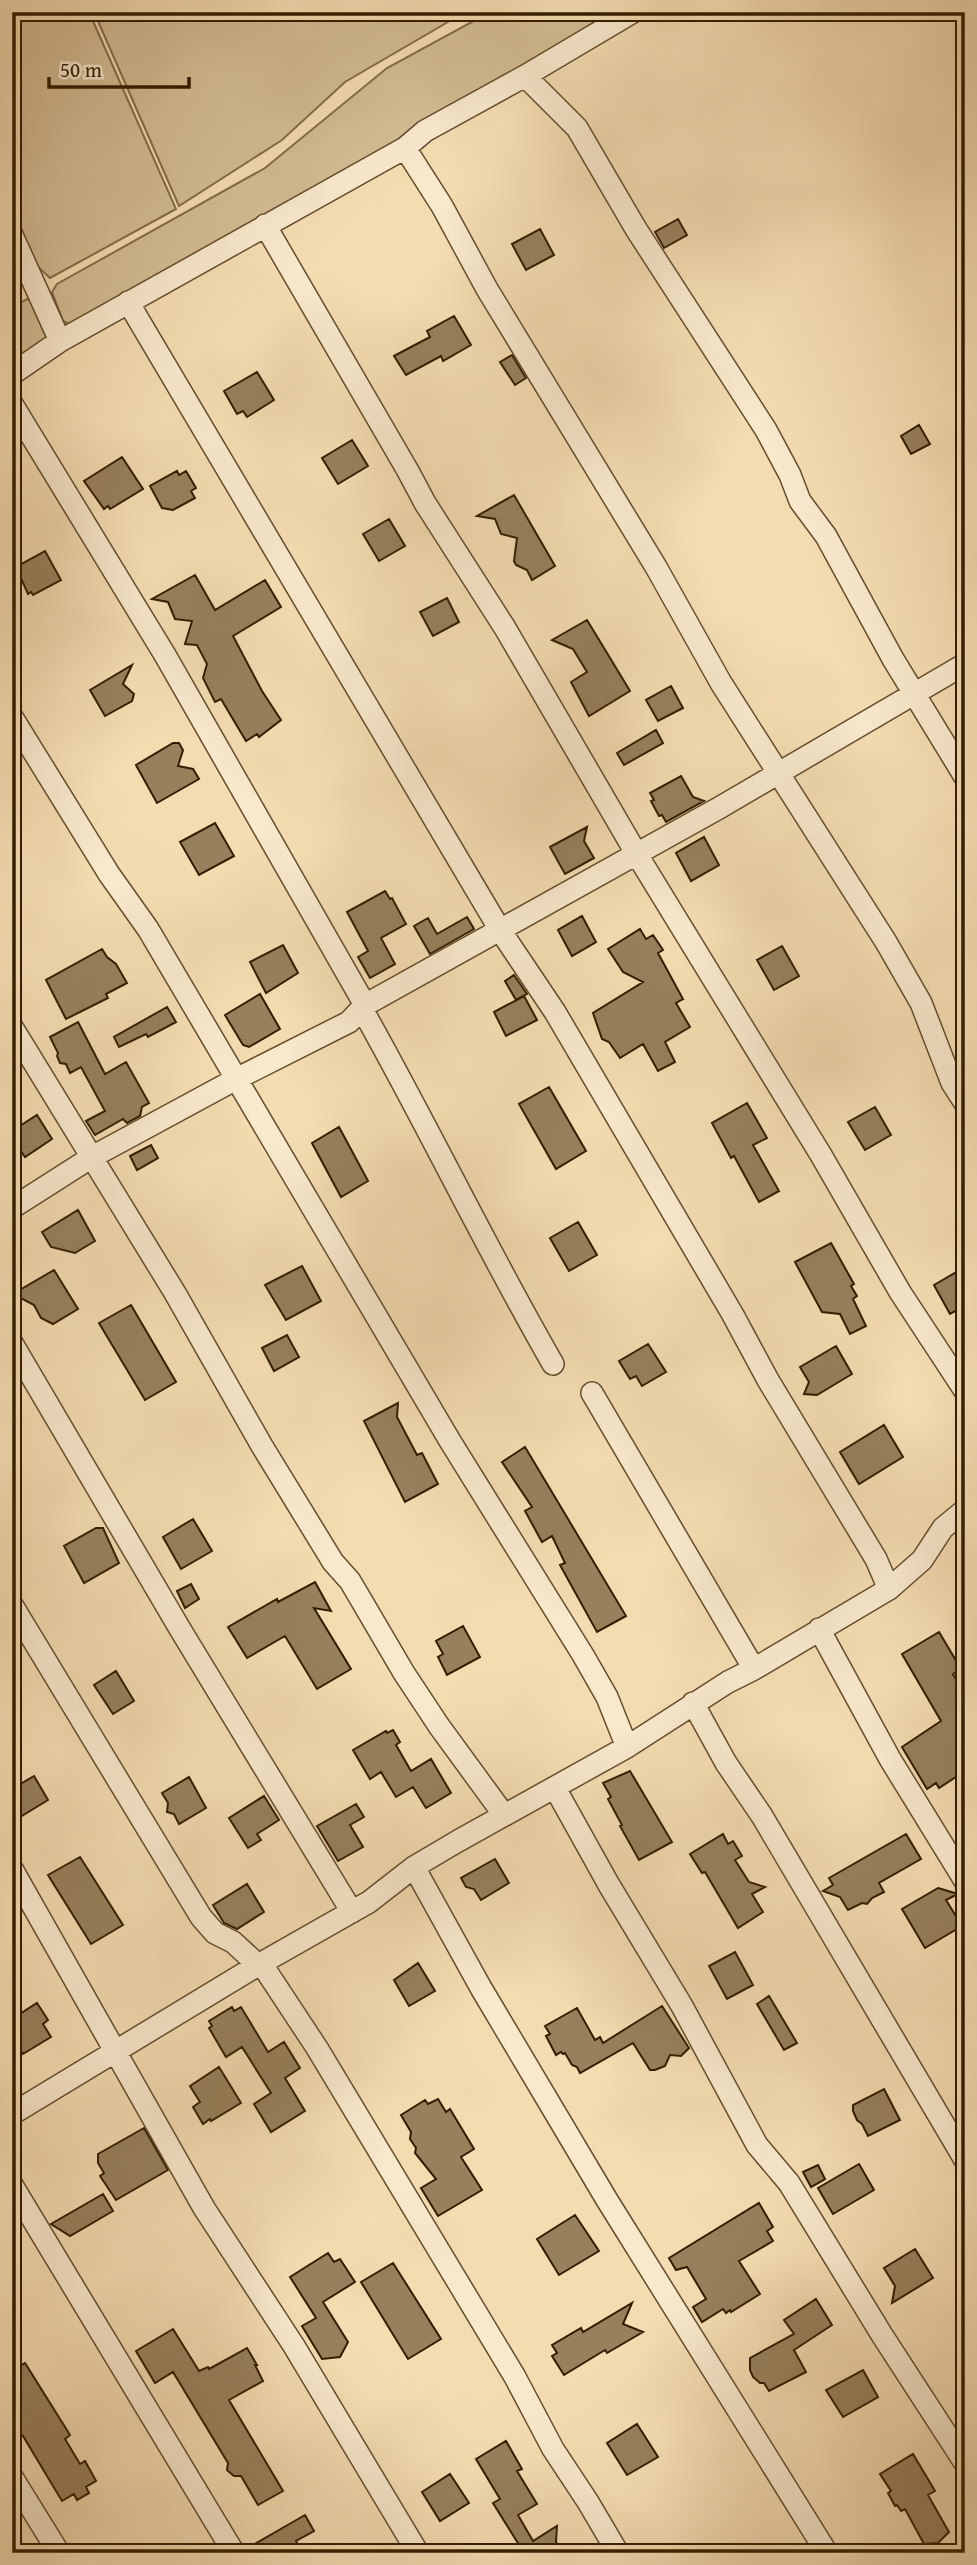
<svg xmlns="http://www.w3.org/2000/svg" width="977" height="2565" font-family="'Gentium Book Plus',serif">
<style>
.green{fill:#d3bc93;stroke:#836c4a;stroke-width:2}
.building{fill:#97805c;stroke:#331d00;stroke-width:2}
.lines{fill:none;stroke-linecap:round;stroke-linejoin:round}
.minor-casing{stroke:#634d2c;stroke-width:24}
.minor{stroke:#f8e8cc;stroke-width:21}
</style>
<rect width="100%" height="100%" fill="#f4dcb1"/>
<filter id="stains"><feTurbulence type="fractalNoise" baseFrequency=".00286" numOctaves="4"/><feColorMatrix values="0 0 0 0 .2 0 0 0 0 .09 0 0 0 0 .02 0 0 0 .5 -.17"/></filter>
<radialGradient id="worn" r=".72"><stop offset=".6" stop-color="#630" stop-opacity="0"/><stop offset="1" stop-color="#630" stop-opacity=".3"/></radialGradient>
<path class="green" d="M12,12h77l87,197 -126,69 -13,-12 -25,-49z
M94,12h371l-120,70 -63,58 -103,66z
M490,12h157l-574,314 -10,-5 -11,-29 5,-8 208,-116 122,-100z
M29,298l18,32 1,12 -36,20v-55z"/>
<path class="building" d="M678,219l9,16 -23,13 -9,-16z
M540,229l14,26 -28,15 -14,-26z
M454,316l17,29 -28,16 -2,-5 -35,19 -12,-19 36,-19 -3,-6z
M512,355l14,23 -11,7 -15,-23z
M257,372l17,28 -27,17 -4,-6 -6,3 -13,-23z
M919,425l11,19 -19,10 -10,-18z
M352,440l16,26 -30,18 -16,-26z
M122,457l21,32 -33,20 -2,-3 -4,3 -20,-28z
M177,471l2,4 7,-4 10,17 -5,3 4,7 -22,12 -11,-2 -12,-22z
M514,495l41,71 -23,14 -5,-10 -11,-5 -2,-4 3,-23 -16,-4 -6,-15 -18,-3z
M389,519l16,27 -26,15 -16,-27z
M45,551l16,29 -28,15 -2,-3 -3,2 -12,-27z
M195,575l20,35 50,-30 16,27 -48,29 29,55 19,29 -22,17 -2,-3 -11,7 -25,-42 -6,3 -12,-24 4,-14 -10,-19 -12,-1 7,-23 -17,-2 -7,-17 -16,-3z
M447,598l12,24 -26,14 -13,-24z
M587,620l43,71 -41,25 -18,-34 16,-10 -14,-23 -21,-9z
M132,665l-9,19 11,10 -2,7 -27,15 -15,-26z
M671,686l12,22 -25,13 -12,-21z
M656,730l7,13 -39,22 -7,-12z
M173,743h6l4,7 -5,16 15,3 6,10 -42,24 -21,-38z
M681,776l12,21 11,4 -38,21 -4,-7 -3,1 -8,-15 3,-1 -4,-7z
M215,823l19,33 -35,19 -19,-33z
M587,827l-3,14 10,17 -29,16 -15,-27z
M704,837l15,28 -28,16 -15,-28z
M385,891l5,8 2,-1 14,26 -25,14 14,26 -25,14 -12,-21 10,-6 -21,-39z
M582,916l14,26 -24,14 -14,-26z
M467,917l7,12 -44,25 -16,-28 14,-8 9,16z
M640,929l6,10 7,-4 10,15 -5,3 25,46 -7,4 14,24 -25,15 10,20 -17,9 -15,-27 -23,14 -11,-16 -7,-3 -9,-26 50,-31 -20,-10 -15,-23z
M283,945l15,28 -32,20 -16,-31z
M782,946l17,30 -25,14 -17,-30z
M102,949l5,8 9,7 11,19 -21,11 2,4 -42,21 -20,-39z
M514,975l13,19 -11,6 -11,-19z
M260,994l20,35 -31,18 -6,-2 -18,-30z
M524,996l13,24 -31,16 -12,-24z
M167,1007l9,15 -28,15 -2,-3 -27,13 -5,-10z
M78,1022l27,52 21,-12 23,41 -7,4 -2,9 -13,7 -4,-4 -28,16 -9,-14 19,-10 -24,-44 -11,6 -4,-9 -6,-1 -3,-7 1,-3 -8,-16z
M549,1087l37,64 -30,18 -37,-65z
M747,1103l20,35 -14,7 26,46 -20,11 -25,-46 -3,2 -19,-35z
M875,1107l16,28 -26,15 -17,-28z
M37,1115l15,24 -27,18 -13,-19v-7z
M339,1127l29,54 -27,16 -29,-54z
M151,1145l7,13 -21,12 -7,-14z
M78,1210l17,31 -20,12 -24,-6 -9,-15z
M578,1222l19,33 -28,16 -19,-33z
M831,1243l23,41 -3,2 6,10 -4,3 13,27 -16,8 -10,-20 -18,-2 -27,-50z
M302,1266l19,35 -35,19 -21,-35z
M965,1267v39l-15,8 -16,-29z
M54,1270l24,39 -25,15 -12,-6 -7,-13 -21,-11z
M131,1305l45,77 -31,18 -46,-77z
M287,1335l12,22 -25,14 -12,-23z
M648,1344l18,28 -24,14 -6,-10 -6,3 -11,-18z
M836,1346l16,28 -35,21 -13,-1 5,-12 -9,-15z
M398,1403l-1,14 20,38 5,-2 16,31 -33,18 -41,-81z
M884,1425l19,32 -44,27 -19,-32z
M525,1447l101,169 -29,16 -37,-67 5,-2 -13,-27 -10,6 -17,-31 7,-4 -30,-45z
M193,1519l19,32 -31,18 -18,-32z
M96,1528h7l16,35 -35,20 -20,-37z
M315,1582l16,29 -17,-3 37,61 -34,20 -32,-53 -38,22 -19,-31 49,-28 1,3z
M191,1584l8,15 -14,9 -8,-17z
M463,1626l17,31 -33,18 -9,-18 5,-3 -7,-13z
M939,1632l22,37 -8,5 12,21v76l-26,17 -3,-5 -9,6 -25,-42 39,-26 -39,-67z
M116,1671l18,30 -21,13 -19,-29z
M393,1730l7,12 -4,3 15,26 20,-12 20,34 -25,15 -13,-21 -17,10 -15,-25 -11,7 -17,-29 33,-19 1,2z
M630,1771l42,71 -33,18 -19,-34 2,-1 -14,-26 3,-2 -8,-14z
M34,1776l14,24 -36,22v-33z
M189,1777l17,31 -27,16 -5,-10 -7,-2 1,-9 -6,-10z
M264,1796l15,24 -22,14 4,6 -13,8 -19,-30z
M356,1804l8,13 -14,8 13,22 -25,14 -21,-35z
M723,1834l5,10 5,-3 9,15 -7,4 14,22 16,5 -13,7 11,18 -25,16 -33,-56 -3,1 -12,-19z
M906,1834l15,25 -42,24 5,9 -12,6 -5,6 -5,-1 -14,7 -8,-13 -17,-6 10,-6 -4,-7z
M80,1857l43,68 -32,19 -43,-69z
M495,1859l14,24 -28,17 -7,-11 -8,-2 -5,-9z
M247,1884l17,28 -27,17 -13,-6 -11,-18z
M938,1888l20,6 -12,6 16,26 -37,22 -23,-39z
M735,1952l18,33 -26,14 -18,-33z
M418,1963l17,28 -26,15 -15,-26z
M769,1996l28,47 -13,7 -27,-46z
M37,2003l11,17 -5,4 8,13 -28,17 -11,-17v-18z
M662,2006l27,42 -8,8 -11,-1 -5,11 -10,4h-5l-17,-27 -53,30 -3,-6 -5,-2 -7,-12 -2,1 -2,-2 -5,3 -10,-19 4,-2 -5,-8 32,-18 18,32 5,-3 3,6z
M232,2007l2,4 7,-4 27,45 16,-10 16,26 -15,10 20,33 -34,21 -17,-28 17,-11 -29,-46 -16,10 -17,-29 3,-2 -3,-5z
M219,2067l22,36 -30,18 -1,-2 -7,5 -10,-17 7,-5 -10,-16z
M884,2089l16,31 -32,16 -6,-12 -5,-4 -4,-9v-6z
M438,2099l8,13 4,-3 24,40 -13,8 21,33 -44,26 -17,-28 15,-9 -21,-26 1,-5 -6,-9 1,-7 -10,-17 24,-15 3,4z
M144,2128l24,42 -52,30 -16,-24 4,-3 -6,-10v-9z
M859,2164l15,26 -41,24 -15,-26z
M818,2165l7,14 -14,8 -8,-15z
M103,2194l10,17 -43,25 -19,-12z
M759,2203l14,24 -6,4 6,10 -34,20 21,33 -29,18 -1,-2 -4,3 -3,-4 -21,13 -9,-15 13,-8 -19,-32 -11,3 -7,-12z
M575,2215l24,36 -40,24 -22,-36z
M915,2249l18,29 -41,25 3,-17 -11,-18z
M328,2253l6,9 6,-3 15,23 -32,20 25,40 -8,15 -18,2 -20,-33 14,-8 -26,-41z
M393,2263l48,76 -33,20 -47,-77z
M816,2299l16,26 -38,25 12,22 -37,19 -5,-8h-4l-7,-6 -3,-7v-12l44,-24 -10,-14z
M632,2303l-9,21 20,8 -36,21 -2,-3 -41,25 -12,-19 5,-3 -5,-8 29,-17 2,4z
M173,2329l26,42 9,-4 1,2 38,-21 10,17h-2l8,16 -34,19 54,91 -25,14 -17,-29h-7l-7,-6 1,-7 -55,-91 -18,11 -19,-32z
M25,2363l45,72 -5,4 15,25 5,-3 11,20 -10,6 3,6 -12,7 -3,-6 -12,7 -39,-65 -6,-4 -2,-30 -3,1v-33z
M863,2370l15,27 -35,20 -17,-27z
M637,2424l21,33 -31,18 -20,-32z
M506,2441l16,28 -5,2 20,33 -19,11 15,26 24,-15 -1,16 7,11h-48l6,-5 -28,-45 7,-4 -24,-40z
M913,2454l22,37 -7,4 21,37 -11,11 -14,1 -19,-35 -4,2 -4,-6 -2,1 -7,-13 3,-2 -11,-17z
M450,2474l19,29 -29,18 -18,-29z
M305,2515l9,16 -18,10 7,12h-56l-1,-4z"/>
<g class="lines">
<defs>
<path id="minor" d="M525,76l52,52 59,101 130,201 24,45 10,26 26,35 67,123 72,118
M405,148l37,58 45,83 169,278 65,116 165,259 35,61 31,80 13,20
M265,225l143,246 17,32 80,125 131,225 185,302 79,137 65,99
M12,235l48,106
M128,302l372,628 55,82 178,303 35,65 108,179 13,30
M12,374l48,-33 345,-193 20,-17 100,-55 108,-64
M12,404l153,251 200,350
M12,717l97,157 39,55 302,512 133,214 24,42 20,50
M362,1009c66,117 124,239 191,355
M12,1027l163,266 87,153 71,116 17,19 54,92 35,53 65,89
M12,1208l80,-51 146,-79 111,-56 16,-17 354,-197 246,-144
M12,1343l168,286 172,283
M592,1393l162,276
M12,1605l189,312 14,16 18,9 25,23
M819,1629l71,130 75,122
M693,1703l33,60 36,53 203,344
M555,1788l54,97 73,121 75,139 32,38 93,152 83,128
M414,1867l67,121 126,212 220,353
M12,1869l192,339 90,138 124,207
M261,1963l56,85 198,329 38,72 35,53 30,51
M12,2114l246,-149 111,-63 45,-35 44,-26 169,-94 101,-65 26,-13 135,-80 33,-29 21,-32 22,-18
M12,2185l222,368
M12,2477l47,76"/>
</defs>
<use href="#minor" class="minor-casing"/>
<use href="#minor" class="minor"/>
</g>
<rect width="977" height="2565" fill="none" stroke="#f4dcb1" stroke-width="42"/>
<rect x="14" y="14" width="949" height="2537" fill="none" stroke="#331d00" stroke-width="3.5"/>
<rect x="21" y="21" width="935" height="2523" fill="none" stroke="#331d00" stroke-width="2"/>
<path d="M49 77v10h140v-10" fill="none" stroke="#331d00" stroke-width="3.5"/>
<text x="60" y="77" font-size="21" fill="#331d00" stroke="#f8e8cc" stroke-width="5" paint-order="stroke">50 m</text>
<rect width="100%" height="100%" filter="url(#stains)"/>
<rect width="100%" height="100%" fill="url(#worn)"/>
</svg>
